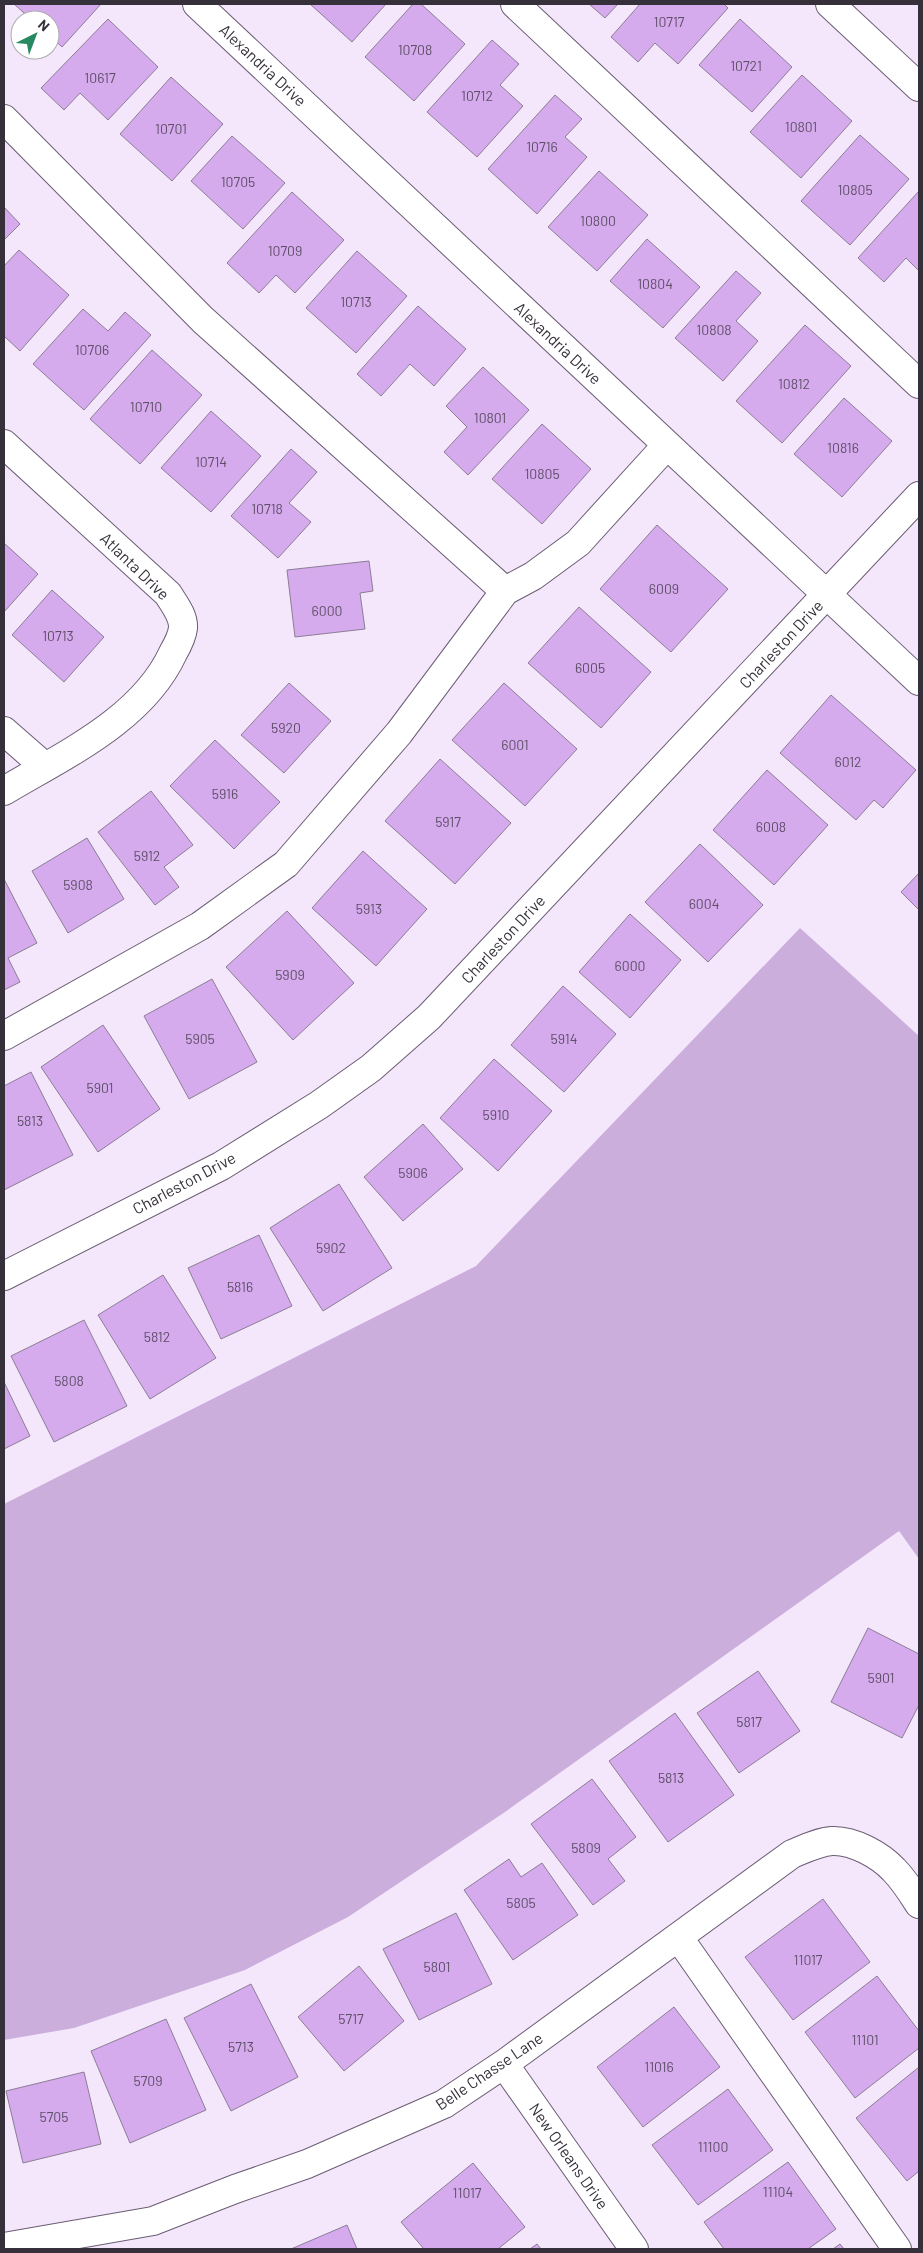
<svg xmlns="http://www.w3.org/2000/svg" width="923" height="2253" font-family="Barlow,sans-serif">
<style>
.green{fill:#cbaedc}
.building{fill:#d5abee;stroke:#8c7d95}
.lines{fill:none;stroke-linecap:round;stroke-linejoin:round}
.minor-casing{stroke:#6b5d73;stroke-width:30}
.minor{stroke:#fff;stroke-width:28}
.labels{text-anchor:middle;stroke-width:5;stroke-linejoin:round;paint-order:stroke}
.number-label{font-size:14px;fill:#5e4f67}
.street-label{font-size:16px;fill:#36303a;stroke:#fff}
</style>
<rect width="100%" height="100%" fill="#f4e7fc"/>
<path class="green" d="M800,928l119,108v523l-20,-28 -394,281 -157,105 -103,53 -171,58 -70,12v-536l472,-238z"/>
<path class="building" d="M14,4h87l-39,43 -12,-11v-16h-18z
M310,4h76l-34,38z
M413,4h8l44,40 -51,57 -49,-44z
M589,4h29l-13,14z
M640,4h84l4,4 -50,56 -23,-21 -17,19 -27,-25z
M108,19l50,48 -50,53 -28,-27 -16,17 -23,-22z
M740,19l52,48 -40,45 -53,-47z
M492,40l27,24 -19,21 23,21 -46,51 -50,-45z
M802,75l50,46 -51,57 -51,-46z
M171,77l52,47 -51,57 -52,-47z
M555,95l27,24 -17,18 22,20 -50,57 -49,-45z
M860,135l49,44 -59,66 -49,-44z
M232,136l53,47 -42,46 -52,-48z
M599,171l49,44 -51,56 -49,-44z
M919,191v80l-13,-13 -22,24 -26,-24z
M292,192l52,48 -49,53 -19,-18 -17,18 -32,-30z
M4,207l16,17 -16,16z
M647,239l53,48 -37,41 -53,-47z
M19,250l50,45 -49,56 -16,-15v-70z
M357,251l50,45 -51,57 -50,-45z
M736,271l25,22 -25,28 22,20 -35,40 -48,-43z
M418,306l48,43 -32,37 -24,-22 -29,32 -24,-22z
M83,309l25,22 17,-19 26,23 -67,75 -51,-46z
M805,325l46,41 -69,77 -46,-42z
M152,350l50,45 -62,69 -50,-45z
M483,367l46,43 -61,65 -24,-23 23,-25 -21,-21z
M844,398l48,43 -50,56 -48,-43z
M211,411l50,45 -50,56 -50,-44z
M542,424l49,45 -49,55 -50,-45z
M291,449l26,23 -28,31 22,19 -33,36 -47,-42z
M657,525l71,64 -57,63 -71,-63z
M4,543l34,31 -34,38z
M369,561l4,30 -13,2 5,36 -70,8 -8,-67z
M52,590l52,47 -40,45 -52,-47z
M579,607l72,65 -50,56 -73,-65z
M289,683l42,38 -47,52 -43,-38z
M504,683l73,66 -52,57 -73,-66z
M831,695l85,75 -33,38 -9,-8 -18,20 -76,-67z
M215,740l65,62 -46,47 -64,-63z
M440,759l71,64 -56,61 -70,-63z
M767,770l61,55 -54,60 -61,-55z
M151,791l42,54 -29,22 15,20 -24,18 -57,-73z
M87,838l37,61 -56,34 -36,-62z
M700,844l63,61 -55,57 -63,-60z
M363,851l64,58 -51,57 -64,-58z
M919,873v37l-18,-18z
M4,879l33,64 -29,15 12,24 -16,8z
M287,911l67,72 -61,57 -67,-73z
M630,914l51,46 -51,58 -51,-46z
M212,979l45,83 -68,37 -45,-83z
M563,986l53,48 -52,58 -53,-47z
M103,1025l57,84 -62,43 -57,-85z
M494,1059l58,52 -54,60 -58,-53z
M31,1072l42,83 -69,35v-104z
M423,1124l40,45 -60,52 -39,-44z
M339,1184l53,84 -69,43 -53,-83z
M259,1235l33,71 -71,33 -33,-71z
M163,1275l53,83 -66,41 -52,-84z
M84,1320l43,86 -73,36 -43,-86z
M4,1382l26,54 -26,13z
M868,1628l51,26v51l-17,33 -71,-36z
M758,1671l42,60 -61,42 -42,-60z
M675,1713l59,82 -66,47 -59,-81z
M592,1779l44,58 -28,22 17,22 -32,24 -62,-81z
M509,1859l12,18 21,-14 36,52 -65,45 -49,-70z
M823,1899l47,63 -77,58 -48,-63z
M456,1913l36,71 -73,36 -36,-71z
M359,1966l45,55 -60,50 -46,-54z
M877,1976l42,55v17l-64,50 -50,-66z
M251,1984l47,93 -67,34 -47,-93z
M674,2007l46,60 -77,60 -46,-60z
M166,2019l40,91 -76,33 -39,-92z
M919,2067v104l-12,10 -51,-63z
M84,2072l17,72 -78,19 -17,-72z
M728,2089l45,61 -75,55 -46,-60z
M788,2162l48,67 -28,20h-84l-20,-27z
M473,2163l52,64 -27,22h-74l-23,-27z
M347,2225l10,24h-66z
M537,2244l4,5h-11z
M840,2244l4,5h-11z"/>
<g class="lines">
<defs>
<path id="minor" d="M197,4l722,677
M515,4l404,380
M830,4l89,83
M4,119l199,201 302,271 -106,142 -113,131 -86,62 -196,110
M4,444l164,150c6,10 16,22 15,34 -1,9 -6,18 -10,25 -31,67 -109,102 -169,138
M505,591l28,-15 45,-33 89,-98
M4,731l40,35
M4,1276l217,-110 98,-61 52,-37 58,-51 490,-521
M679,1938l218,311
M504,2064l130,185
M4,2247l149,-26 82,-32 72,-25 137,-60 60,-40 288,-210c12,-5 26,-12 40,-13 21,-1 48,14 62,29 10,10 18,23 25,34"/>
</defs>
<use href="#minor" class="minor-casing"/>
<use href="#minor" class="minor"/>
</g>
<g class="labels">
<g class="number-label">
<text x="669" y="27">10717</text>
<text x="415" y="55">10708</text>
<text x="746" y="71">10721</text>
<text x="100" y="83">10617</text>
<text x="477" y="101">10712</text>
<text x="801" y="132">10801</text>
<text x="171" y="134">10701</text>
<text x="542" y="152">10716</text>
<text x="238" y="187">10705</text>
<text x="855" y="195">10805</text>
<text x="598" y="226">10800</text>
<text x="285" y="256">10709</text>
<text x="655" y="289">10804</text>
<text x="356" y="307">10713</text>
<text x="714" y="335">10808</text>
<text x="92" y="355">10706</text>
<text x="794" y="389">10812</text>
<text x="146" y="412">10710</text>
<text x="490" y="423">10801</text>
<text x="843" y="453">10816</text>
<text x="211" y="467">10714</text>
<text x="542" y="479">10805</text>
<text x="267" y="514">10718</text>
<text x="664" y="594">6009</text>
<text x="327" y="616">6000</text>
<text x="58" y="641">10713</text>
<text x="590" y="673">6005</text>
<text x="286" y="733">5920</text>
<text x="515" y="750">6001</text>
<text x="848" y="767">6012</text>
<text x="225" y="799">5916</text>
<text x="448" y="827">5917</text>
<text x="771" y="832">6008</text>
<text x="147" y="861">5912</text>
<text x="78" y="890">5908</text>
<text x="704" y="909">6004</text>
<text x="369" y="914">5913</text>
<text x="630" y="971">6000</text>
<text x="290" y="980">5909</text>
<text x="200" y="1044">5905</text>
<text x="564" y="1044">5914</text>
<text x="100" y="1093">5901</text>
<text x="496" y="1120">5910</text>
<text x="30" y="1126">5813</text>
<text x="413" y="1178">5906</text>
<text x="331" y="1253">5902</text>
<text x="240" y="1292">5816</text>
<text x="157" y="1342">5812</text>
<text x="69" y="1386">5808</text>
<text x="881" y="1683">5901</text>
<text x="749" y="1727">5817</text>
<text x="671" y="1783">5813</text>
<text x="586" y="1853">5809</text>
<text x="521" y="1908">5805</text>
<text x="808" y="1965">11017</text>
<text x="437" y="1972">5801</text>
<text x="351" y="2024">5717</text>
<text x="865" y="2045">11101</text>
<text x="241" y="2052">5713</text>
<text x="659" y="2072">11016</text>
<text x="148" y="2086">5709</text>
<text x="54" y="2122">5705</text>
<text x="713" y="2152">11100</text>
<text x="778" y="2197">11104</text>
<text x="467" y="2198">11017</text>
</g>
<g class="street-label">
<text transform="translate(263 65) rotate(43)" y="6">Alexandria Drive</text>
<text transform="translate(558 343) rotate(43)" y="6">Alexandria Drive</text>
<text transform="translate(135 566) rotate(44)" y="6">Atlanta Drive</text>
<text transform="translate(781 644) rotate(-47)" y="6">Charleston Drive</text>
<text transform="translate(503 939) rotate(-47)" y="6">Charleston Drive</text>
<text transform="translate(184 1183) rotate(-28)" y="6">Charleston Drive</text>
<text transform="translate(489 2071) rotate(-34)" y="6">Belle Chasse Lane</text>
<text transform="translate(569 2156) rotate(55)" y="6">New Orleans Drive</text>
</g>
</g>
<rect width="923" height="2253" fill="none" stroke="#36303a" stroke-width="10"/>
<g transform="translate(35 35) rotate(42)"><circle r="24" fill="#ffffff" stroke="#afacb0"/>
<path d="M0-4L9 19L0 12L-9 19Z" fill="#278962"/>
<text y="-8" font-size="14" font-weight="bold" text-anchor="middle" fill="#36303a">N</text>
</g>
</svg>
